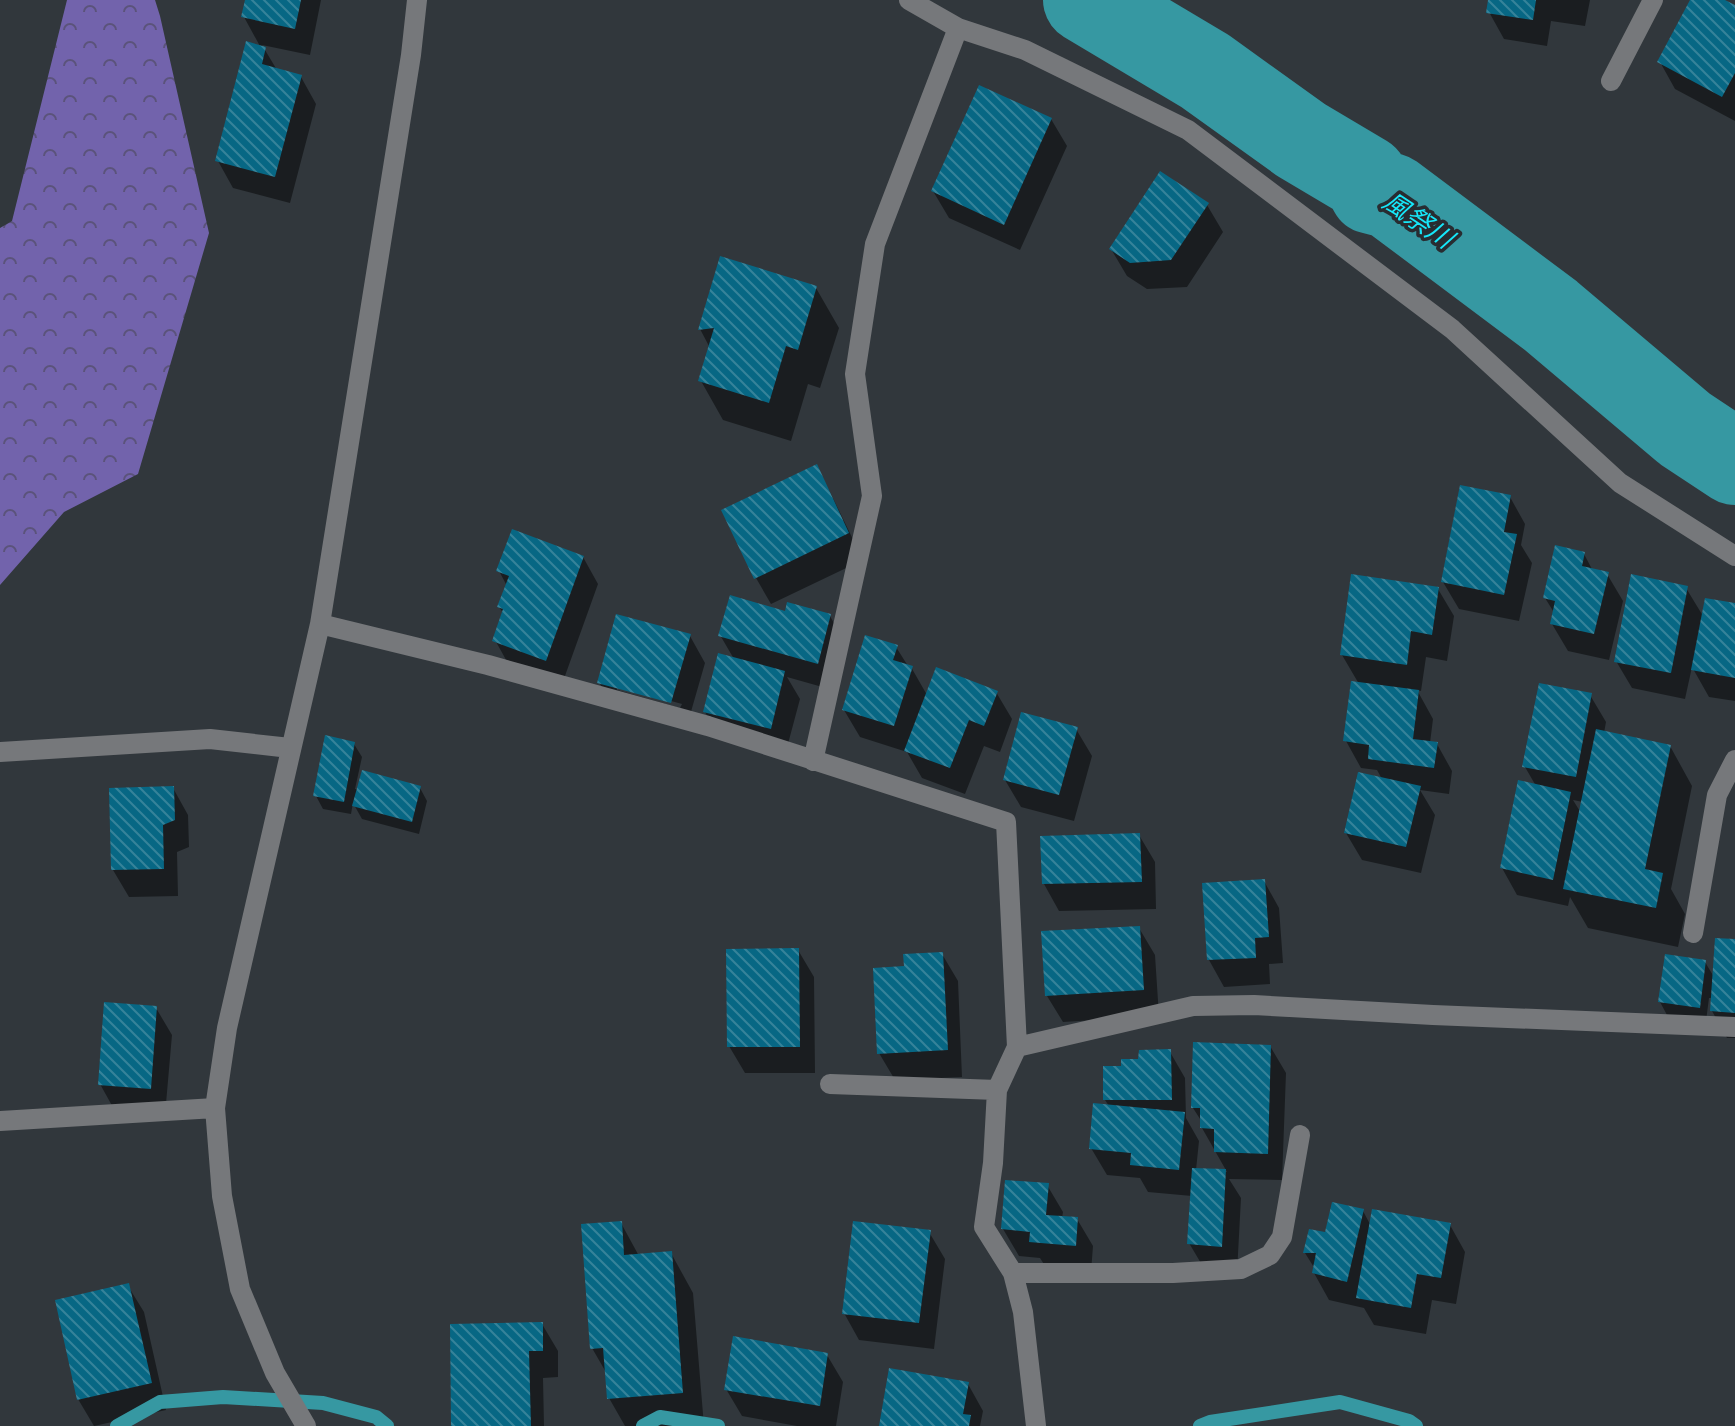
<svg xmlns="http://www.w3.org/2000/svg" width="1735" height="1426" font-family="'Noto Serif','Noto Sans JP',serif">
<style>
.forest{fill:url(#forest-crowns)}
.shadow{fill:#0007;fill-rule:evenodd}
.lines{fill:none;stroke-linecap:round;stroke-linejoin:round}
.stream{stroke:#3698a2;stroke-width:14}
.river{stroke:#3698a2;stroke-width:86}
.building{fill:url(#building-back-hatch)}
.minor{stroke:#76787b;stroke-width:20}
.labels{text-anchor:middle;stroke-width:7;stroke-linejoin:round;paint-order:stroke}
.water-label{font-size:26px;font-style:italic;fill:#16e7f9;stroke:#282c31}
</style>
<defs>
<pattern id="forest-crowns" width="20" height="18" patternUnits="userSpaceOnUse" patternTransform="scale(2)"><rect width="20" height="18" fill="#7263ac"/><path d="M2 6a3 3 0 1 1 6 0M12 15a3 3 0 1 1 6 0" fill="none" stroke="#5b537b"/></pattern>
<pattern id="building-back-hatch" width="6" height="6" patternUnits="userSpaceOnUse" patternTransform="scale(2)"><rect width="6" height="6" fill="#076784"/><path d="M-1 5l2 2M0 0l6 6M5-1l2 2" fill="none" stroke="#36839a"/></pattern>
</defs>
<rect width="100%" height="100%" fill="#31373c"/>
<path class="forest" d="M67,0h88l5,16 49,217 -71,241 -74,38 -64,73v-357l12,-7z"/>
<path class="shadow" d="M247,0h74l-11,55 -48,-10 15,25 24,7 15,27 -26,99 -57,-15 -15,-27 43,-113 -17,-31z
M1490,0h100l-5,26 -34,-5 -4,25 -43,-7 -15,-27z
M1692,0h29l14,7v114l-60,-32 -15,-27z
M1051,119l16,27 -47,104 -71,-32 -16,-27z
M1207,205l16,27 -36,55 -40,2 -20,-13 -16,-27z
M816,288l23,40 -19,60 -12,-4 -17,57 -68,-21 -22,-39 9,-33 -10,-19z
M816,467l15,27 32,66 -92,44 -15,-26z
M1510,497l15,27 -4,21 11,18 -13,58 -60,-12 -16,-27z
M1584,554l9,17 14,3 16,27 -14,59 -41,-9 -16,-27 3,-10 -10,-16z
M583,557l15,27 -37,103 -51,-20 -15,-27 9,-26 -5,-7 8,-21 -8,-15z
M1686,588l17,28 32,-11v96l-26,-4 -17,-30 -7,32 -53,-11 -16,-27z
M1438,589l16,27 -7,45 -21,-4 -5,34 -4,-1 16,29 -3,24 7,1 15,27 -3,23 -29,-4 15,25 -14,58 -59,-13 -16,-27 36,-54 -5,-9 -16,-2 -15,-27 13,-57 -17,-29z
M786,613l44,3 15,27 -12,47 -46,-13 13,22 -15,56 -64,-16 -16,-27 29,-53 -14,-24z
M690,636l15,27 -19,66 -72,-20 -15,-27zM617,686l65,18 -2,4 -63,-18z
M896,647l12,19 3,1 16,28 69,-3 16,27 -12,33 -16,-6 -19,48 -43,-16 -15,-26 -47,-15 -16,-27z
M1590,695l16,27 -2,11 66,13 22,40 -21,103 14,25 -7,33 -90,-19 -18,-31 -2,9 -51,-11 -15,-27 34,-82 -11,-19zM1573,800l10,2 -2,11z
M1076,729l16,27 -18,65 -53,-14 -16,-27z
M354,744l8,13 -7,32 65,-1 7,13 -8,33 -57,-15 -9,-16 -2,11 -28,-5 -7,-13z
M173,788l15,27 1,32 -12,5 1,44 -49,1 -16,-27z
M1139,835l16,27 1,47 -97,2 -15,-27z
M1264,881l15,27 4,55 -14,1 1,20 -46,3 -15,-27z
M1139,928l16,27 4,61 -96,6 -16,-26z
M1735,941v97h-8l-15,-27 1,-13h-4l-3,23 -39,-6 -7,-13 45,-40 9,15z
M798,950l16,27 1,96h-70l-16,-27z
M942,954l16,27 4,96 -67,3 -16,-27 27,-85z
M156,1008l16,27 -7,80 -50,-4 -15,-27z
M1270,1046l16,27 -4,107 -53,-1 12,19 -4,75 -32,-3 -16,-27 3,-47 -44,-4 -8,-14 -33,-3 -16,-27 18,-42 -4,-6 18,-32 17,-7 30,-9 15,26 1,40 13,23 -3,29 31,2 -25,-44v-6l-9,-14z
M1047,1185l16,27 -1,6 15,1 16,27 -2,26 -44,-3 -7,-11 -21,-2 -16,-27z
M1363,1211l8,15 79,-1 15,27 -9,52 -24,-4 -6,34 -52,-9 -10,-17 -35,-8 -15,-27 1,-4 -10,-16 21,-18z
M621,1223l18,33 32,-3 22,40 11,133h-79l-16,-28 -2,-24 -15,-26z
M929,1232l16,27 -11,90 -75,-9 -15,-27z
M128,1286l16,26 22,98 -72,16 -16,-27z
M542,1324l16,27v26l-15,1 1,48h-91z
M827,1355l16,27 -7,44h-39l-55,-10 -16,-27z
M968,1384l15,27 -3,15h-99z"/>
<g class="lines">
<path class="stream" d="M117,1426l43,-24 63,-5 100,6 53,14 11,9
M643,1426l17,-9 58,9
M1200,1426l10,-4 130,-20 69,19 7,5"/>
<path class="river" d="M1086,0l119,71 96,69 64,38 7,13 19,5 159,119 135,114 50,33"/>
</g>
<path class="building" d="M245,0h56l-6,29 -54,-12z
M1488,0h48l-3,20 -47,-7z
M1690,0h35l10,5v68l-13,24 -65,-35z
M246,41l20,6 -4,17 40,11 -27,102 -60,-16z
M979,85l73,33 -48,107 -73,-34z
M1160,171l49,32 -38,57 -41,3 -21,-14z
M720,256l97,30 -19,64 -12,-4 -17,57 -71,-22 16,-53 -16,2z
M817,464l32,69 -95,46 -33,-69z
M1460,485l51,10 -7,37 13,2 -13,61 -63,-13z
M512,529l72,27 -38,105 -54,-20 11,-32 -6,-2 12,-31 -13,-5z
M1555,545l30,7 -3,14 27,6 -15,62 -44,-10 5,-23 -12,-3z
M1351,574l88,13 -7,48 -21,-4 -4,34 -67,-10z
M1631,574l57,12 -17,87 -57,-11z
M730,595l55,16 2,-9 44,12 -13,50 -100,-28z
M1705,598l30,5v75l-44,-8z
M616,614l75,20 -20,69 -74,-20z
M865,635l33,10 -5,15 20,6 -19,60 -52,-16z
M718,653l67,18 -14,58 -68,-17z
M936,667l62,24 -14,35 -15,-6 -19,48 -46,-17z
M1351,681l68,9 -6,49 25,3 -4,26 -66,-9 1,-14 -26,-4z
M1539,683l53,10 -16,84 -54,-10z
M1021,712l57,15 -19,68 -56,-15z
M1596,729l75,16 -26,124 18,4 -7,35 -93,-19z
M325,735l30,7 -11,60 -31,-6z
M362,770l59,16 -9,36 -60,-16z
M1358,772l63,14 -15,61 -62,-14z
M1518,780l53,12 -18,88 -53,-12z
M174,786l1,34 -12,5 1,44 -53,1 -2,-82z
M1140,833l2,49 -100,2 -2,-48z
M1265,879l4,58 -14,1 1,20 -49,2 -5,-77z
M1140,926l4,64 -99,6 -4,-65z
M1715,938l20,1v74l-25,-2z
M799,948l1,99h-73l-1,-98z
M943,952l5,98 -71,4 -4,-86 31,-2 -1,-12z
M1665,954l41,6 -6,48 -42,-6z
M104,1002l53,4 -6,83 -53,-4z
M1193,1042l78,3 -3,109 -54,-2v-23l-14,-1v-20h-9z
M1171,1049l1,51h-69v-34h18v-7h17l1,-9z
M1093,1103l92,9 -6,58 -49,-5 1,-12 -42,-4z
M1192,1168l34,1 -4,78 -35,-3z
M1005,1180l44,3 -3,32 32,2 -2,29 -47,-4 1,-10 -29,-3z
M1332,1202l32,7 -17,73 -35,-9 4,-20h-13l6,-24 16,3z
M1372,1209l79,14 -10,55 -24,-4 -6,34 -55,-10z
M622,1221l2,34 48,-4 11,142 -76,6 -4,-51 -13,1 -9,-125z
M853,1221l78,9 -12,93 -77,-9z
M129,1283l23,100 -75,17 -22,-100z
M543,1322v29h-14l2,75h-80l-1,-102z
M733,1336l95,17 -8,53 -96,-16z
M889,1368l80,14 -6,32 8,1 -2,11h-90z"/>
<g class="lines">
<path class="minor" d="M909,0l49,28 67,22 163,80 264,199 168,154 115,73
M1611,81l42,-81
M320,624l168,41 220,61 298,96 11,225
M0,752l210,-13 80,9
M813,761l59,-265 -17,-122 20,-130 83,-216
M1693,933l24,-138 18,-35
M830,1084l167,6
M0,1121l215,-13
M1013,1273h160l68,-4 29,-14 12,-18 18,-102
M306,1426l-31,-53 -35,-84 -18,-93 -7,-88 12,-80 93,-404 91,-569 6,-55
M1036,1426l-13,-114 -10,-39 -29,-46 9,-64 4,-73 20,-43 176,-41 61,-1 179,10 302,12"/>
</g>
<g class="labels">
<g class="water-label">
<text transform="translate(1418 220) rotate(34)" y="9">風祭川</text>
</g>
</g>
</svg>
